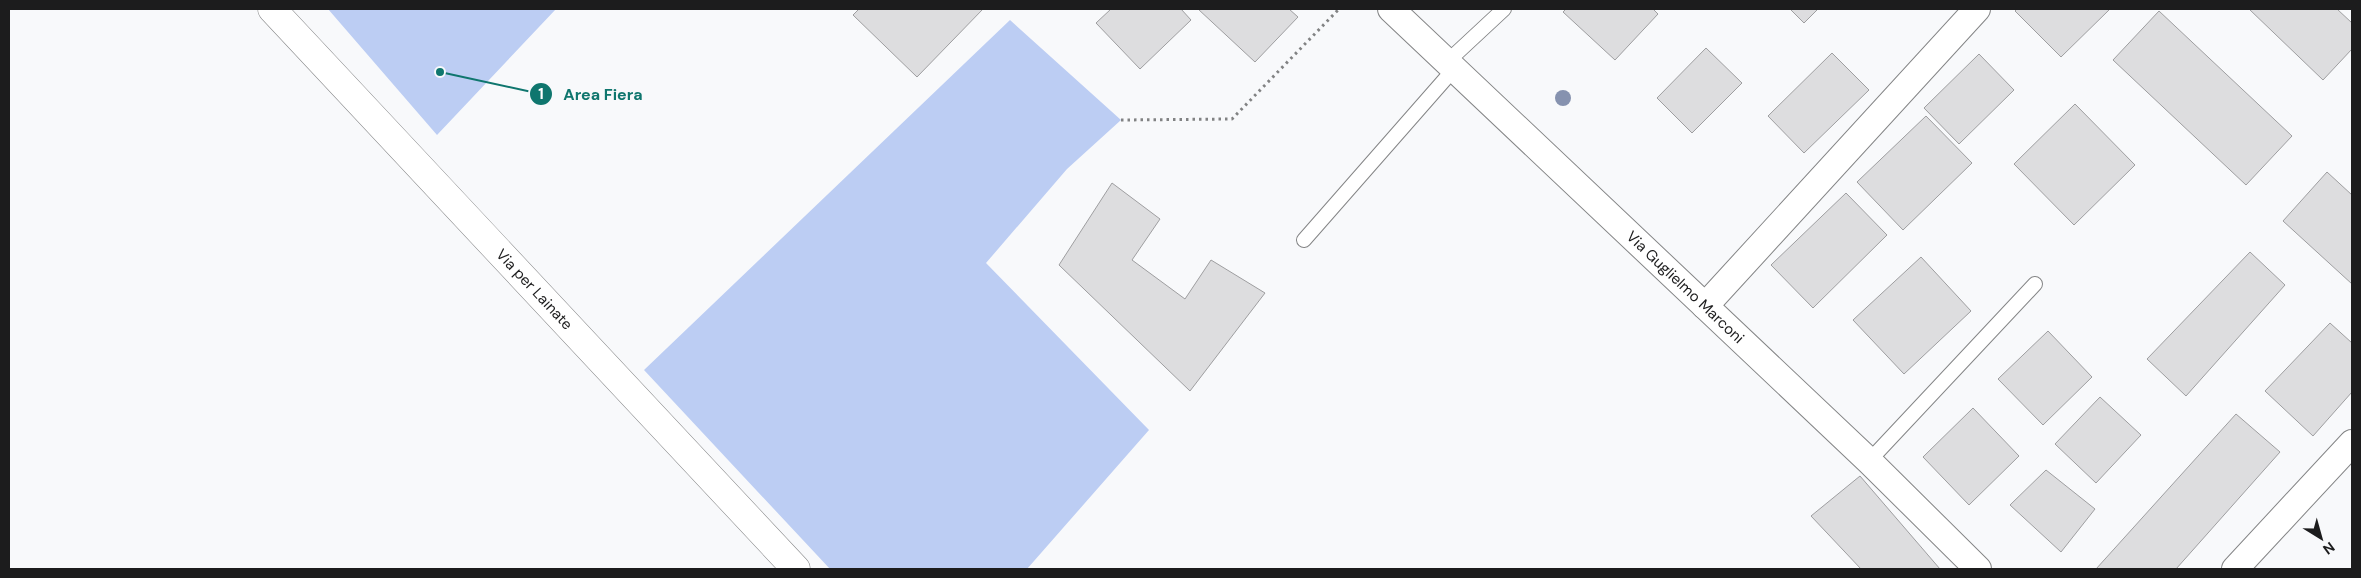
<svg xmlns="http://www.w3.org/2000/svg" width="2361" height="578" font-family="'DM Sans',sans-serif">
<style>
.green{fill:#bccdf3}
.building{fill:#dddddf;stroke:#9e9ea0}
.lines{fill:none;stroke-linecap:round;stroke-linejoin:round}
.lane-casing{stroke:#848586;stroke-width:16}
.street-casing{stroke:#848586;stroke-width:28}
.secondary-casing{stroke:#848586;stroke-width:29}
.path{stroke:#818283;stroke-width:3;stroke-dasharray:2.5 4;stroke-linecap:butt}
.lane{stroke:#fff;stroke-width:14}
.street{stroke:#fff;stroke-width:26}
.secondary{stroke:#fff;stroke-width:28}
.tree{fill:#8692af}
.labels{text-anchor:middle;stroke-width:4;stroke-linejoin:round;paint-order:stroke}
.street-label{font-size:15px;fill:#1c1c1d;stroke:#f8f9fb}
.leader{fill:none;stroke:#0f766e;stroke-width:2}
.callout-dot{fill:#0f766e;stroke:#f8f9fb;stroke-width:2}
.mark-label{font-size:15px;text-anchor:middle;font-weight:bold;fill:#fff}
.callout-label{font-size:16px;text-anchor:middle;font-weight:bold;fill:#0f766e;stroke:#f8f9fb;stroke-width:4;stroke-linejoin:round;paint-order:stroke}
</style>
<rect width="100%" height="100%" fill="#f8f9fb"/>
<path class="green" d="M328,9h228l-119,126z
M1010,20l111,100 -54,49 -81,94 163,167 -122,139h-197l-186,-199z"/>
<path class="building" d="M859,9h124l-66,68 -64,-62z
M1111,9h70l10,11 -51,49 -44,-46z
M1198,9h91l9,8 -43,45z
M1566,9h87l5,5 -43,46 -52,-48z
M1790,9h28l-14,14z
M2017,9h93l-49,48 -46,-46z
M2249,9h88l15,14v26l-29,31z
M2159,11l133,125 -46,49 -133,-125z
M1706,48l36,35 -50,50 -35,-35z
M1832,53l37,37 -65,63 -36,-37z
M1979,54l35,36 -55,54 -35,-36z
M2075,104l60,61 -61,60 -60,-61z
M1926,116l46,47 -69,67 -46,-48z
M2327,172l25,23v89l-69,-63z
M1112,183l48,36 -28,41 53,39 26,-39 54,33 -75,98 -131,-126z
M1846,193l41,42 -74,73 -42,-43z
M2250,252l35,33 -99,111 -39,-37z
M1921,257l50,54 -67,63 -51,-54z
M2330,323l22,20v49l-39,44 -48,-45z
M2048,331l44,46 -49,48 -45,-46z
M2100,397l41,38 -45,48 -41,-39z
M1973,408l46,48 -50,49 -46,-48z
M2236,414l44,38 -104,117h-80z
M2046,470l49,39 -34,43 -51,-47z
M1860,476l80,93h-79l-50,-53z"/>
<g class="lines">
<defs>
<path id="lane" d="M1447,62l57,-53
M1304,240l150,-171
M1869,461l166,-177"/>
<g id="street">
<path id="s1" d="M1391,9l478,452 109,108"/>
<path d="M1705,306l272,-297"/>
<path d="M2235,569l117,-126"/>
</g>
<g id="secondary">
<path id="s2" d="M272,9l524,560"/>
</g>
</defs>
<use href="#lane" class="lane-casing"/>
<use href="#street" class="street-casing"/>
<use href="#secondary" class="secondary-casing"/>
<path class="path" d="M1121,120l111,-1 107,-110"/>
<use href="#lane" class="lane"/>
<use href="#street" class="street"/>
<use href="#secondary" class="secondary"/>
</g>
<circle class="tree" cx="1563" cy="98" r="8"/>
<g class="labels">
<g class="street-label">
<text dy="5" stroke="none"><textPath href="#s1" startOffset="405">Via Guglielmo Marconi</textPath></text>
<text dy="5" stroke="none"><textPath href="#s2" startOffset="384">Via per Lainate</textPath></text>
</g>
</g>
<path class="leader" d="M440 72L541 94"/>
<g class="callout-dot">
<circle cx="440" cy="72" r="5"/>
<circle cx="541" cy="94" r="12"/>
</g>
<g class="mark-label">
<text x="541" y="99">1</text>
</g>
<g class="callout-label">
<text x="603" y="100">Area Fiera</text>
</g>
<rect width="2361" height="578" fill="none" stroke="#1c1c1d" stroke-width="20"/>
<g transform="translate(2321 538) rotate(143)" stroke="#f8f9fb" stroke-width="4" paint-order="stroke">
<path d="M0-4L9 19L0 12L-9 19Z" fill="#1c1c1d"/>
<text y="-8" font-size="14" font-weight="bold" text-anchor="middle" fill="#1c1c1d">N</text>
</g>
</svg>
